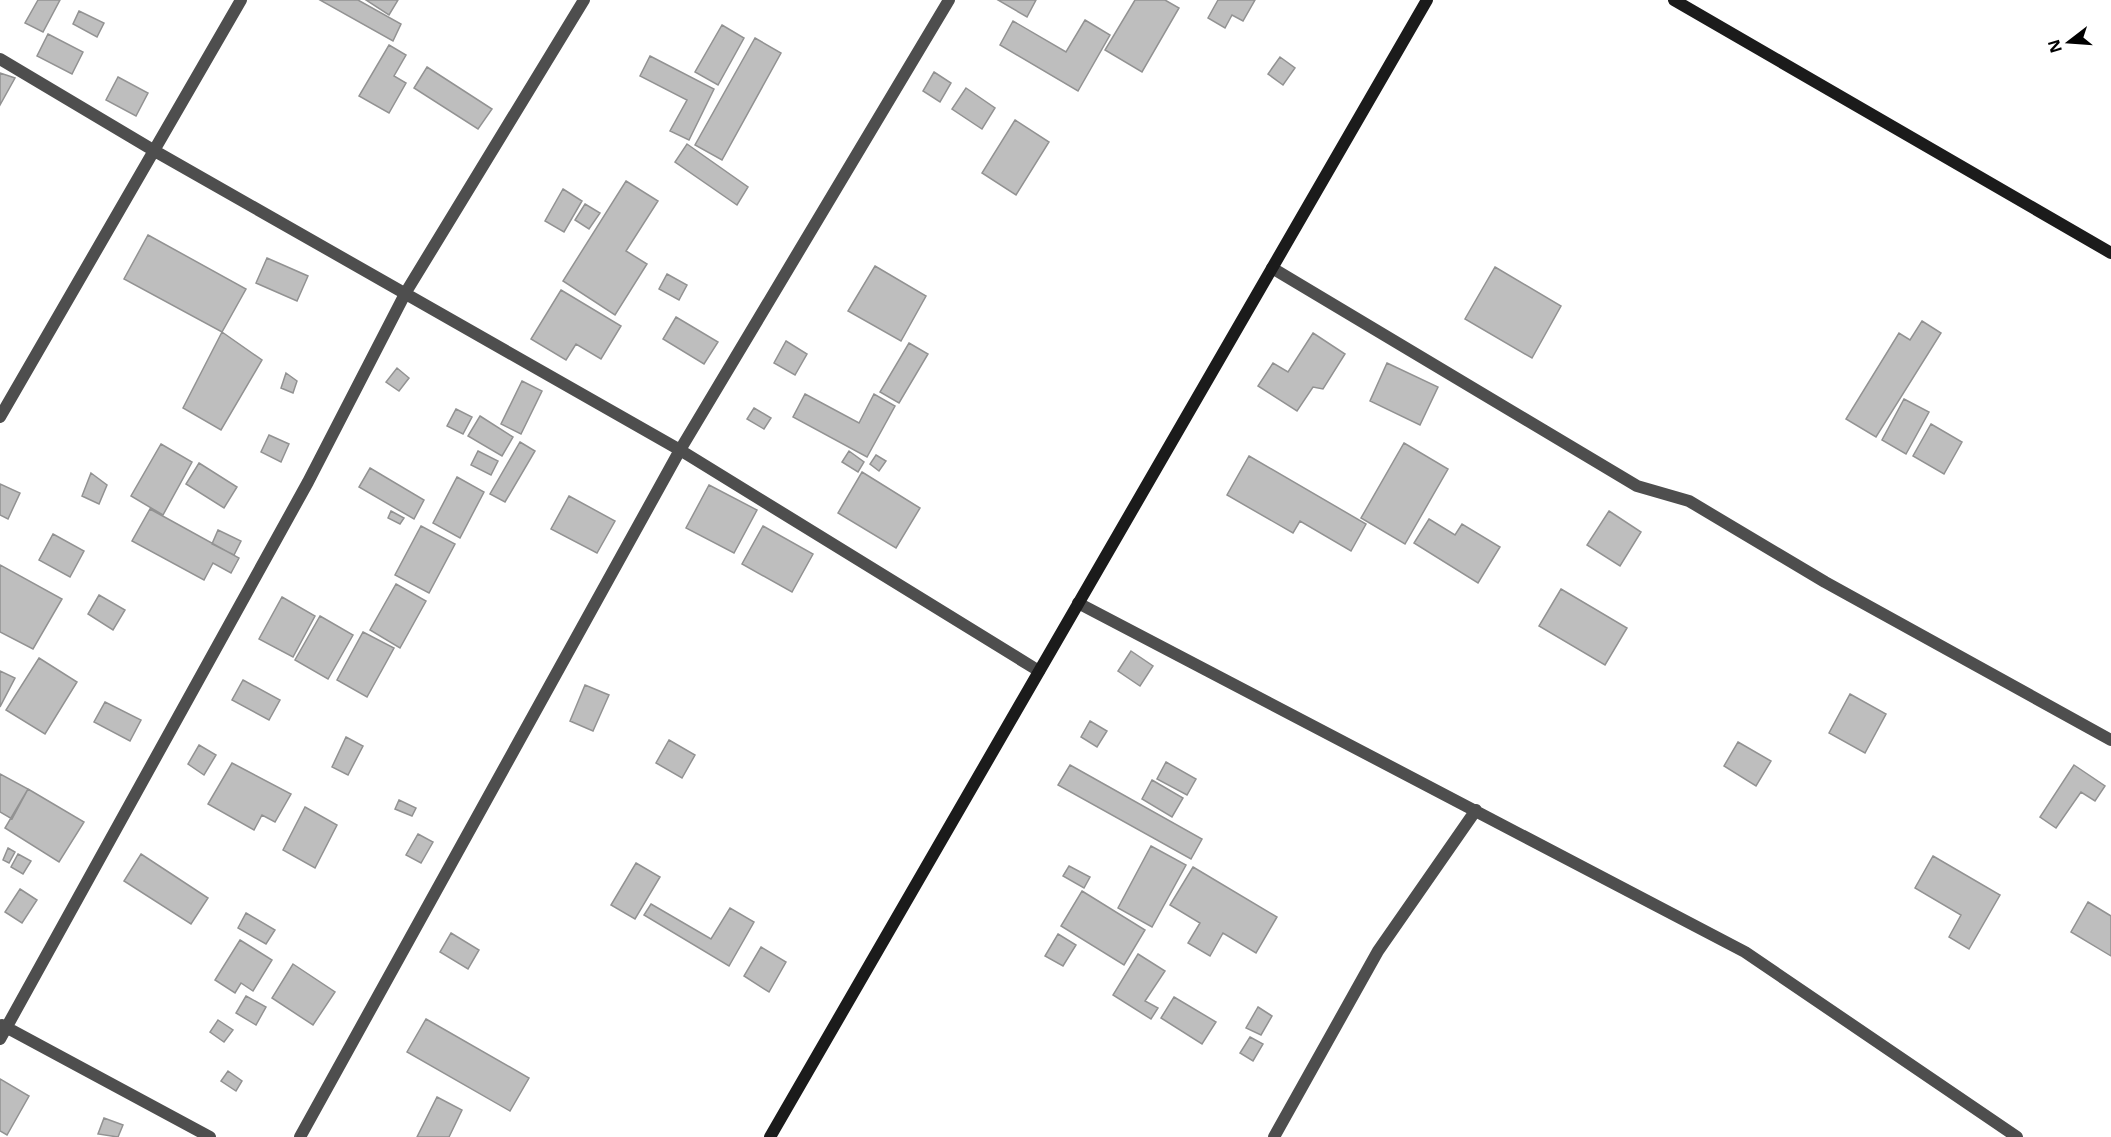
<svg xmlns="http://www.w3.org/2000/svg" width="2111" height="1137" font-family="'Noto Sans',sans-serif">
<style>
.building{fill:#bebebe;stroke:#929292;stroke-width:1.5}
.lines{fill:none;stroke-linecap:round;stroke-linejoin:round}
.street{stroke:#4e4e4e;stroke-width:12}
.secondary{stroke:#1b1b1b;stroke-width:12}
</style>
<rect width="100%" height="100%" fill="#fff"/>
<path class="building" d="M38,0h22l-17,32 -18,-9z
M320,0h38l43,24 -8,17z
M366,0h32l-9,15z
M998,0h38l-9,17z
M1135,0h30l14,8 -37,64 -37,-22z
M1218,0h37l-12,21 -11,-6 -7,13 -17,-10z
M79,11l25,12 -7,14 -24,-13z
M1085,20l25,15 -32,56 -78,-46 13,-24 53,31z
M722,25l22,13 -26,47 -23,-13z
M48,34l35,18 -11,22 -35,-18z
M755,38l26,15 -59,107 -27,-15z
M389,45l17,10 -12,21 12,7 -17,30 -30,-17z
M650,56l64,33 -25,51 -19,-9 17,-31 -47,-24z
M1280,57l15,11 -12,17 -15,-11z
M427,67l65,42 -14,20 -64,-41z
M934,72l17,11 -11,19 -17,-11z
M0,73l15,5 -15,27z
M118,77l30,16 -12,23 -30,-16z
M966,88l29,20 -13,21 -30,-20z
M1015,120l34,22 -33,53 -34,-22z
M687,144l61,43 -11,18 -62,-43z
M626,181l32,20 -32,50 21,13 -32,51 -52,-34z
M563,189l19,12 -18,31 -19,-11z
M585,204l15,9 -11,16 -14,-9z
M148,235l98,54 -24,43 -98,-53z
M267,258l41,18 -11,25 -41,-18z
M875,266l51,30 -25,45 -53,-30z
M1495,267l66,39 -29,52 -67,-39z
M667,274l20,11 -8,15 -20,-11z
M561,290l60,36 -20,33 -25,-15 -10,16 -35,-21z
M676,317l42,25 -14,22 -41,-25z
M1922,321l19,12 -65,104 -30,-18 53,-86 11,7z
M222,332l40,28 -41,70 -38,-22z
M1313,333l32,21 -22,35 -10,-2 -16,24 -39,-25 15,-23 15,9z
M786,341l21,13 -12,21 -21,-12z
M909,343l19,11 -29,49 -19,-11z
M1387,363l51,24 -18,38 -50,-24z
M397,368l12,10 -10,13 -13,-9z
M286,373l11,8 -4,12 -12,-5z
M522,381l20,10 -21,43 -20,-10z
M805,394l54,29 15,-29 21,12 -28,51 -74,-40z
M1904,399l25,13 -23,42 -24,-14z
M754,408l17,10 -7,11 -17,-10z
M456,409l16,8 -9,17 -16,-8z
M480,416l33,21 -11,19 -34,-20z
M1931,424l31,18 -18,32 -31,-18z
M269,435l20,9 -8,18 -20,-10z
M520,442l15,9 -30,51 -15,-8z
M1404,443l44,26 -43,75 -44,-26z
M161,444l31,18 -29,53 -32,-19z
M478,451l20,10 -7,14 -20,-10z
M849,451l15,11 -6,10 -16,-10z
M876,455l10,6 -7,10 -9,-7z
M1249,456l117,68 -15,27 -51,-30 -7,12 -66,-38z
M199,463l38,24 -13,21 -38,-24z
M370,468l54,32 -10,19 -55,-32z
M862,472l58,36 -24,40 -58,-35z
M91,473l16,12 -8,19 -17,-8z
M457,477l27,15 -24,46 -27,-15z
M0,484l20,9 -12,26 -8,-4z
M709,485l48,25 -23,43 -48,-25z
M569,496l46,25 -18,32 -46,-24z
M150,509l89,49 -8,15 -18,-10 -9,17 -72,-39z
M391,511l13,7 -4,6 -12,-6z
M1609,511l32,21 -21,34 -33,-21z
M1429,519l26,16 7,-11 38,23 -22,36 -64,-40z
M421,526l34,18 -26,49 -34,-18z
M763,526l50,28 -21,38 -50,-28z
M218,530l23,11 -7,14 -22,-11z
M53,534l31,17 -14,26 -31,-17z
M0,565l62,34 -29,50 -33,-17z
M396,584l30,17 -26,47 -30,-18z
M1561,589l66,39 -22,37 -66,-39z
M99,595l26,15 -12,20 -25,-16z
M282,597l33,19 -22,41 -34,-18z
M320,616l33,19 -25,44 -33,-19z
M363,632l31,16 -27,49 -30,-17z
M1131,651l22,15 -13,20 -22,-15z
M39,658l38,24 -32,52 -39,-24z
M0,671l15,7 -15,29z
M243,680l37,20 -11,20 -37,-20z
M585,685l24,10 -16,36 -23,-10z
M1850,694l36,20 -21,39 -36,-20z
M105,702l36,18 -11,21 -36,-19z
M1090,721l17,10 -10,16 -16,-10z
M346,737l17,9 -15,29 -16,-8z
M669,740l26,15 -13,23 -26,-15z
M1738,742l33,19 -15,25 -32,-20z
M199,745l17,10 -12,20 -16,-11z
M1166,762l30,17 -9,16 -30,-16z
M232,763l59,31 -16,28 -13,-7 -8,15 -46,-26z
M1070,765l132,74 -11,20 -133,-74z
M2074,765l31,21 -10,15 -14,-9 -25,36 -16,-11z
M0,774l28,15 -16,30 -12,-7z
M1152,780l31,18 -11,19 -30,-18z
M28,789l56,33 -25,40 -54,-34z
M399,800l17,8 -4,8 -17,-7z
M305,807l32,18 -22,43 -32,-18z
M418,834l15,8 -12,21 -15,-8z
M1151,846l35,19 -34,62 -34,-19z
M8,848l7,4 -6,11 -6,-3z
M18,854l13,7 -8,13 -12,-7z
M141,854l67,44 -17,26 -67,-43z
M1933,856l67,39 -31,54 -20,-12 12,-22 -46,-27z
M636,863l24,14 -25,42 -24,-14z
M1069,866l21,11 -6,11 -21,-12z
M1193,867l84,50 -21,36 -33,-20 -13,23 -22,-13 12,-20 -30,-18z
M20,889l17,11 -15,23 -17,-11z
M1082,891l63,39 -21,35 -63,-39z
M2088,902l23,14v40l-40,-24z
M651,904l60,35 19,-31 24,14 -25,44 -85,-51z
M246,913l29,17 -9,14 -28,-16z
M451,933l28,17 -11,19 -28,-17z
M1058,934l18,11 -13,21 -18,-10z
M240,940l32,20 -19,31 -12,-8 -6,10 -20,-13z
M761,947l25,15 -17,30 -25,-16z
M1138,954l27,17 -20,30 13,7 -7,11 -38,-24z
M293,964l42,28 -22,33 -41,-27z
M246,996l20,11 -10,18 -20,-12z
M1174,997l42,25 -14,22 -41,-26z
M1258,1007l14,9 -11,19 -15,-7z
M426,1019l103,59 -19,33 -103,-59z
M218,1020l15,10 -9,12 -14,-10z
M1250,1037l13,7 -10,17 -13,-8z
M228,1071l14,10 -6,10 -15,-10z
M0,1079l29,17 -22,39 -7,-4z
M437,1097l25,13 -13,27h-32z
M104,1118l19,7 -5,12 -20,-3z"/>
<g class="lines">
<path class="street" d="M0,59l153,91 527,300 359,221
M1272,268l365,218 52,15 136,81 286,158
M0,417l241,-417
M1078,603l667,349 272,185
M2,1025l208,112
M0,1039l308,-557 98,-190 178,-292
M300,1137l380,-687 269,-450
M1274,1137l104,-186 98,-141"/>
<path class="secondary" d="M1674,0l437,253
M770,1137l657,-1137"/>
</g>
<g transform="translate(2069 42) rotate(253)" stroke="#ffffff" stroke-width="4.5" paint-order="stroke">
<path d="M0-4.5L10 22L0 15L-10 22Z" fill="#000000"/>
<text y="-9" font-size="16" font-weight="bold" text-anchor="middle" fill="#000000">N</text>
</g>
</svg>
